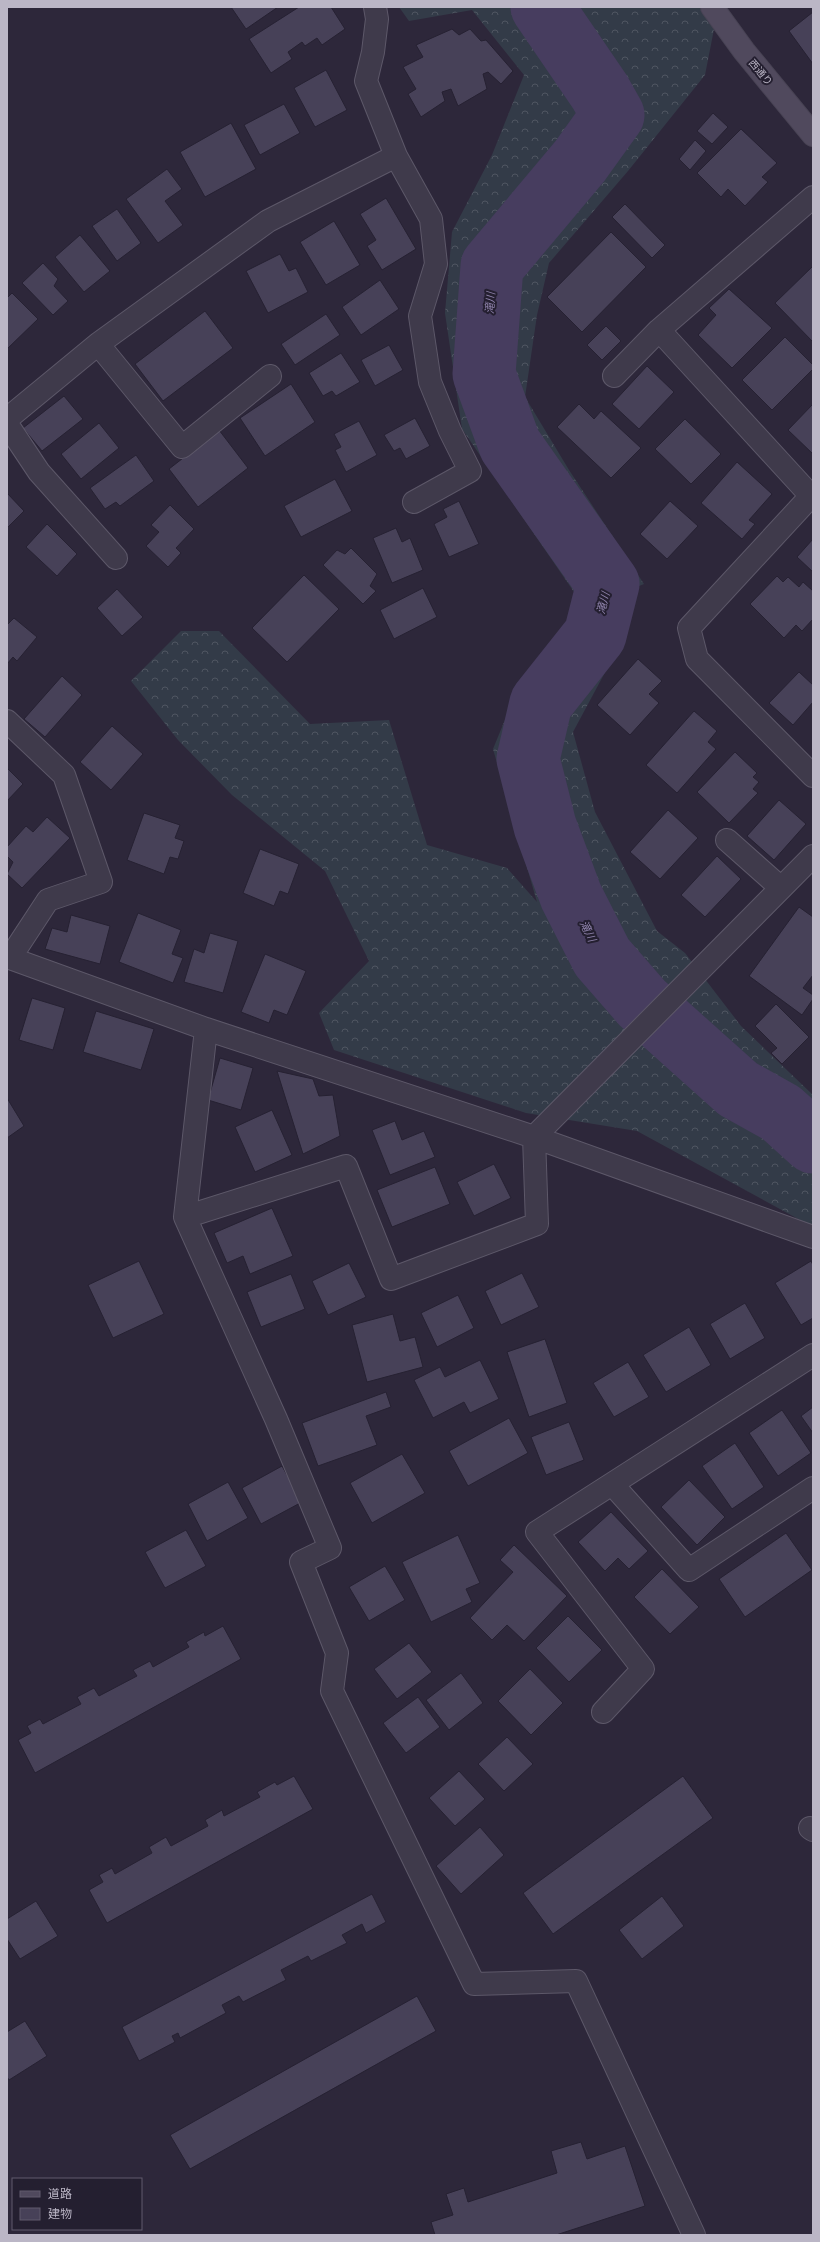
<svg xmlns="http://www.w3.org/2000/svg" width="820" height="2242" font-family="'Titillium Web','Noto Sans JP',sans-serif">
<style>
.forest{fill:url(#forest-crowns)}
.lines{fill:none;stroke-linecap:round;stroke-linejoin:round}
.river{stroke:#473d5f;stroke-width:63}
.building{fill:#474158;stroke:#262132}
.street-casing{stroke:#5d5869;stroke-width:24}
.secondary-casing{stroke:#484354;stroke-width:24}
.street{stroke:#3f3a4b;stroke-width:22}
.secondary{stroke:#50495d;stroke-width:22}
.labels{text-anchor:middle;stroke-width:4;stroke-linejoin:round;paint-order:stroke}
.street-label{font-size:10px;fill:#bbb6c6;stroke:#241f30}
.water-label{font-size:11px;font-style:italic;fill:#8e82aa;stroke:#241f30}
</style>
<defs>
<pattern id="forest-crowns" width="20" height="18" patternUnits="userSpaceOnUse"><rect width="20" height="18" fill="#333b48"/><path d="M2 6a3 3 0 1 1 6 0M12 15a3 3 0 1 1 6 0" fill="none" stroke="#4f5561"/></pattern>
</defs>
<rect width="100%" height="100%" fill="#2d273a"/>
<path class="forest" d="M399,7h302l14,17 -10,51 -77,96 -79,92 -12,52 -12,82 44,73 75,114 -59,24 -123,-179 -17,-116 7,-81 40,-77 32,-80 -52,-65 -63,11z
M181,631h38l91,93 79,-4 38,125 80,23 30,34 -44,-153 23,-56 42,-37 66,-19 -51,95 22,80 62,119 28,22 56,73 72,69v132l-176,-96 -111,-18 -192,-63 -15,-37 50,-52 -44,-90 -93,-76 -54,-55 -47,-59z"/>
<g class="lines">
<path class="river" d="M542,7l58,85 13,23 -33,46 -88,105 -8,108 26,71 98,139 -13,51 -54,68 -13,56 17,67 26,70 31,61 40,46 96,86 43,24 32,29"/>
</g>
<path class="building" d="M231,7h47l-32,22z
M299,7h32l14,22 -23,16 -5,-7 -12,8 -3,-4 -14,10 4,7 -21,14 -22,-34z
M813,12v52l-24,-33z
M452,29l7,6 11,-6 11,12 5,-1 27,31 -12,13 -13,-12 -5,2 4,15 -29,17 -7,-17 -9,3 3,9 -24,16 -13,-23 8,-5 -13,-22 20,-10 -7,-12z
M326,70l21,40 -32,17 -21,-39z
M284,104l16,29 -40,22 -16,-30z
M713,113l15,14 -16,17 -15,-13z
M231,123l25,46 -51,28 -25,-45z
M741,129l36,34 -15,14 6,5 -23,24 -17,-17 -7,8 -24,-24z
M695,140l11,11 -16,19 -11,-11z
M167,169l15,20 -17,12 18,24 -25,18 -32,-44z
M386,198l30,51 -34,21 -15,-24 9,-6 -16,-26z
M625,204l40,41 -13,13 -40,-41z
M117,209l24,34 -24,18 -25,-35z
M334,221l26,44 -34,20 -26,-43z
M611,232l35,35 -64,65 -35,-35z
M80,235l30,36 -26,21 -29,-35z
M280,254l9,17 7,-3 12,24 -40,21 -22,-42z
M43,263l15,16 -4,7 14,15 -15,14 -31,-32z
M813,266v76l-38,-39z
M380,280l19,29 -38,26 -19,-28z
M729,289l43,39 -40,40 -34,-33 18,-20 -7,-7z
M12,293l26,26 -31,30v-51z
M205,311l28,37 -70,53 -28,-37z
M326,314l14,21 -45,30 -14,-21z
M606,326l15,15 -19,19 -15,-15z
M785,337l28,28v4l-41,41 -30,-30z
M389,345l14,25 -28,16 -14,-26z
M341,353l19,29 -24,14 -4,-5 -9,5 -14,-23z
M647,366l27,26 -35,37 -27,-25z
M291,384l24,38 -50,34 -25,-38z
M64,396l19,23 -41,32 -19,-23z
M579,404l15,15 7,-8 40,37 -30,30 -54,-51z
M813,404v50l-25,-24z
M415,418l15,28 -24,13 -6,-11 -6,3 -10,-16z
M685,419l36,35 -30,30 -36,-35z
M359,421l18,34 -31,17 -11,-22 6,-3 -7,-13z
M99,423l20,25 -38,31 -20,-25z
M219,430l29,38 -50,39 -29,-38z
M136,455l18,26 -34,25 -4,-4 -11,7 -15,-21z
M737,462l35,32 -23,26 6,4 -13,15 -41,-36z
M335,479l17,32 -51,26 -17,-31z
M7,493l17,18 -17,17z
M459,501l20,43 -30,13 -15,-33 13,-7 -4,-8z
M670,501l28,25 -31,33 -27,-25z
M170,505l24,24 -18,19 5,5 -13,14 -22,-21 13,-14 -8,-7z
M47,524l30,30 -20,22 -31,-29z
M396,528l6,14 8,-4 13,32 -31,13 -19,-45z
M813,539v33l-16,-15z
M351,548l26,26 -7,12 6,5 -13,13 -40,-39 14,-15 8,4z
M304,575l35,34 -52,53 -35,-34z
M777,576l6,6 5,-5 11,10 4,-5 10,9v28l-11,12 -6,-6 -12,13 -34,-34z
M423,588l14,29 -43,22 -14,-29z
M117,589l26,28 -21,19 -25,-28z
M14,618l23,19 -20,24 -4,-4 -6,7v-39z
M638,659l24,22 -13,13 10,9 -29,32 -33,-30z
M799,672l14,13v17l-20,23 -24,-22z
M62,676l20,19 -37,42 -21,-18z
M694,711l23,20 -9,11 8,7 -39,44 -31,-28z
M112,726l31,28 -32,36 -31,-28z
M735,752l22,21 -4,4 6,5 -6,7 5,4 -29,30 -32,-31z
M7,768l16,16 -16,17z
M779,800l27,24 -32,36 -27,-24z
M668,810l30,28 -38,41 -30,-27z
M144,813l36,12 -5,13 9,3 -6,18 -8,-2 -6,17 -37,-14z
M47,817l23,21 -48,50 -15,-14 6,-12 -6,-6v-9l19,-21 7,6z
M260,849l39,15 -11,30 -8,-3 -6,15 -31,-13z
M717,856l24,23 -36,38 -24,-22z
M799,907l14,10v58l-10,13 10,7v4l-11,16 -53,-39z
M138,913l43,17 -9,24 11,4 -10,25 -54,-21z
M71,915l39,11 -10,38 -55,-15 7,-21 15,4z
M210,933l28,8 -15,52 -39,-11 10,-33 10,4z
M265,954l41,17 -19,44 -13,-5 -5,13 -28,-11z
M32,998l33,10 -12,42 -34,-10z
M776,1004l33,33 -27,27 -11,-11 6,-5 -22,-22z
M96,1011l58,18 -13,41 -58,-18z
M220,1058l33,10 -12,42 -33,-10z
M277,1071l36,8 6,17 14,-1 7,41 -37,18z
M7,1098l17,28 -17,12z
M272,1110l20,45 -37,17 -20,-45z
M395,1121l7,19 22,-9 11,26 -45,18 -18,-45z
M494,1164l17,34 -37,18 -17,-34z
M435,1167l15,37 -58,23 -15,-37z
M272,1208l21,48 -43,18 -7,-18 -16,7 -13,-30z
M139,1261l25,53 -51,24 -25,-53z
M811,1261l2,4v53l-12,7 -26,-42z
M349,1263l17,34 -38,18 -16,-34z
M522,1273l17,34 -38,18 -16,-34z
M291,1274l14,35 -44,18 -14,-35z
M458,1295l16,33 -37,19 -16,-34z
M745,1303l20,35 -35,21 -20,-35z
M393,1314l7,27 15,-4 8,30 -56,15 -15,-57z
M689,1327l22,38 -45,27 -23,-37z
M545,1339l22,64 -38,14 -22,-65z
M480,1360l19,39 -29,14 -6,-11 -31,16 -19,-38 26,-13 5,10z
M628,1362l21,35 -35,20 -21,-34z
M386,1392l5,15 -25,9 11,29 -59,21 -16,-43z
M813,1407v26l-12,-17z
M782,1410l29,43 -33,23 -29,-43z
M509,1418l19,35 -60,33 -19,-35z
M569,1422l15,38 -38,15 -15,-38z
M735,1443l29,44 -32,22 -30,-43z
M402,1454l23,39 -53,30 -22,-40z
M282,1466l20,36 -41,22 -19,-36z
M689,1480l36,37 -28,28 -36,-38z
M228,1482l20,36 -41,23 -19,-37z
M611,1512l37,39 -19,18 -11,-11 -13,13 -27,-29z
M186,1530l20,36 -41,22 -20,-36z
M786,1533l26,37 -67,47 -26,-38z
M458,1535l22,48 -14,6 6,13 -41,20 -29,-60z
M514,1545l53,51 -43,45 -17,-16 -15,15 -22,-22 43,-46 -13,-12z
M385,1566l20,34 -36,21 -20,-34z
M662,1569l37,38 -29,27 -36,-37z
M568,1616l34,34 -33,32 -33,-34z
M223,1626l18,33 -206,114 -17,-33 13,-7 -4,-7 13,-7 3,5 38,-20 -4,-7 17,-9 5,8 38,-20 -4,-6 17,-9 3,6 36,-20 -3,-5 18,-10 1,4z
M409,1643l23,29 -35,27 -23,-30z
M530,1669l33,34 -32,32 -33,-34z
M461,1673l22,30 -34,27 -23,-30z
M418,1697l22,30 -34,26 -23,-30z
M507,1737l26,27 -29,27 -26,-27z
M459,1771l26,28 -30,27 -26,-28z
M294,1776l19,33 -206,114 -18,-33 14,-8 -4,-7 13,-7 3,6 37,-21 -3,-6 17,-10 5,9 37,-20 -3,-6 17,-10 2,6 36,-19 -3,-5 18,-10 2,3z
M683,1776l30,42 -160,116 -30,-41z
M480,1827l24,28 -43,39 -25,-28z
M372,1894l14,28 -20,11 -4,-9 -20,11 5,8 -36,18 -3,-5 -27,14 5,10 -43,22 -4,-6 -17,9 4,8 -46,25 -2,-5 -6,3 3,6 -36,19 -17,-34z
M662,1896l22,30 -42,33 -23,-29z
M36,1901l22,35 -38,23 -13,-20v-20z
M417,1996l19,35 -246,138 -20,-34z
M25,2021l22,35 -38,24 -2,-3v-45z
M581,2142l6,17 38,-13 20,60 -89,29h-121l-4,-13 22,-7 -7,-21 18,-6 4,14 89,-29 -6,-22z"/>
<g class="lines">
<defs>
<path id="street" d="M375,7l2,12 -4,33 -7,29 30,75 35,63 5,45 -16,52 10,66 20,49 20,40 -56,31
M659,330l152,166 -122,132 8,31 116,117
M98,344l84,103 88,-71
M614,376l45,-46 154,-133
M7,419l91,-75 170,-123 128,-65
M7,424l32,48 77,86
M7,721l57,54 37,107 -53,18 -38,58
M727,840l54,48
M7,957l199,72 328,108 279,100
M206,1029l-21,188 91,202 54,129 -29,14 36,91 -5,38 142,293 102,-3 118,254
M185,1217l161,-51 45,113 146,-55 -3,-87 279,-281
M612,1484l77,86 124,-82
M603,1712l40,-43 -106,-137 276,-177
M810,1828l3,2"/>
<path id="secondary" d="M712,7l32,44 69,84"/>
</defs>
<use href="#street" class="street-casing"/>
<use href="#secondary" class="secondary-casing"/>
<use href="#street" class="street"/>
<use href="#secondary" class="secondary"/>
</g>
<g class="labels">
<g class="street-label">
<text transform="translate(761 72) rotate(50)" y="4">西通り</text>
</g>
<g class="water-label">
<text transform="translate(490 303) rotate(-86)" y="4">滝川</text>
<text transform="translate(603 603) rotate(-75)" y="4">滝川</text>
<text transform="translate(588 931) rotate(64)" y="4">滝川</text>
</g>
</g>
<rect width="820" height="2242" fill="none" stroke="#bbb6c6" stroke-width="16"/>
<rect x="12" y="2178" width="130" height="52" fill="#241f30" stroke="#605b6c"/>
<rect x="20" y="2191" width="20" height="6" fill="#50495d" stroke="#605b6c"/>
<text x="48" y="2198" font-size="12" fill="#bbb6c6">道路</text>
<rect x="20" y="2208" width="20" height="12" fill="#474158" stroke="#605b6c"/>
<text x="48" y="2218" font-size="12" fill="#bbb6c6">建物</text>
</svg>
